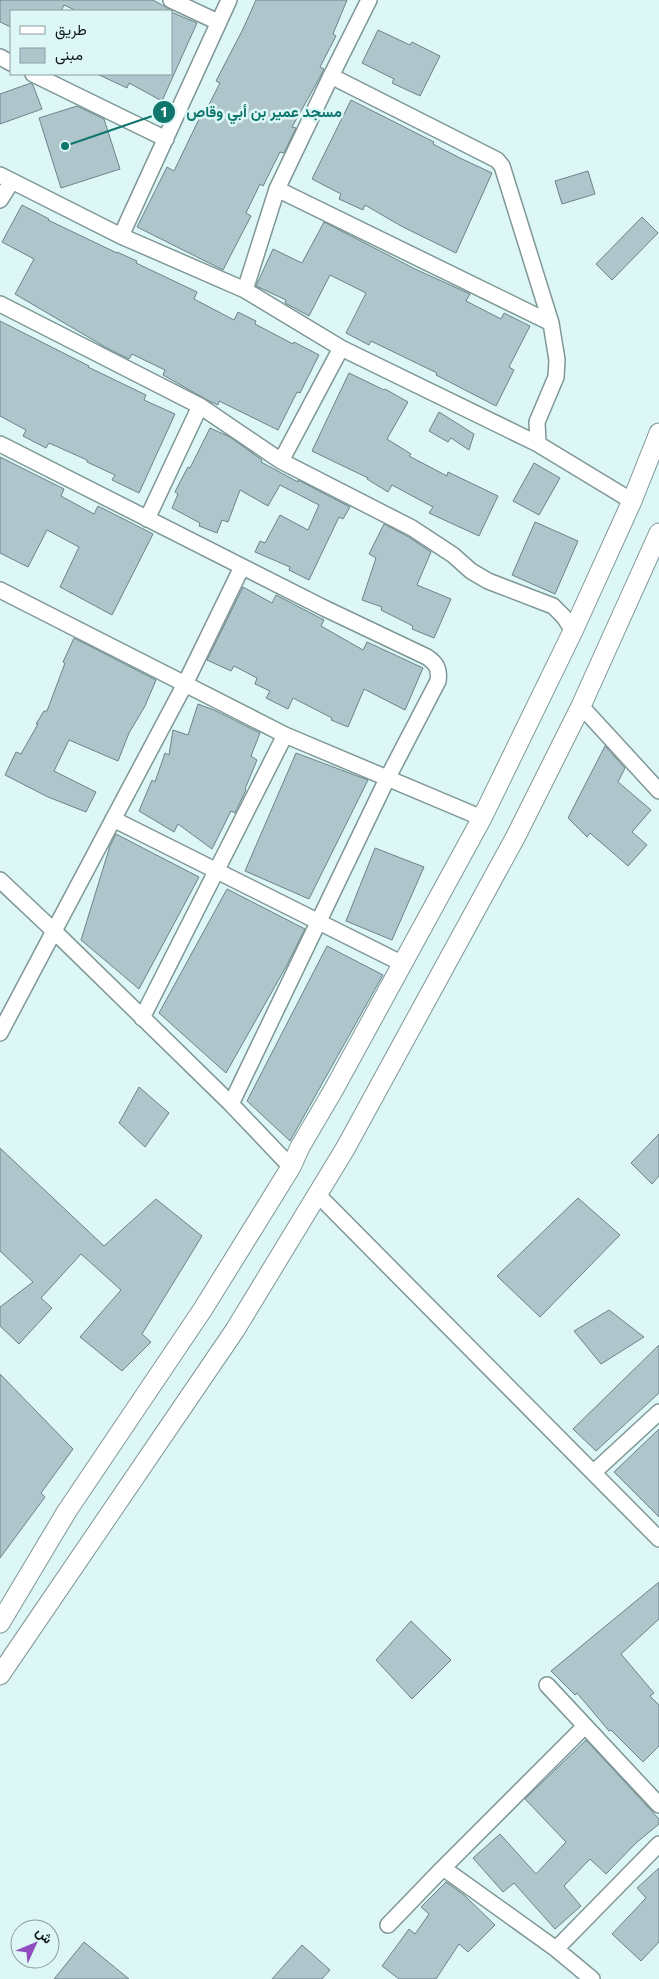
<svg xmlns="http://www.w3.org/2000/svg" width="659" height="1979" font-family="'Open Sans',Vazirmatn,sans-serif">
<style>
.building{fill:#aec5cc;stroke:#6d838a}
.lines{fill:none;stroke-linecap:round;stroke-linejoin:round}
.minor-casing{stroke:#7f9796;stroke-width:18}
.major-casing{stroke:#7f9796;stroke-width:21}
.minor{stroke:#fff;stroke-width:15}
.major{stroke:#fff;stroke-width:19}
.leader{fill:none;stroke:#0f766e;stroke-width:2}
.callout-dot{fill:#0f766e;stroke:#dcf7f6;stroke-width:2}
.mark-label{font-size:15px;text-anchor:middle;font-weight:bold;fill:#fff}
.callout-label{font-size:15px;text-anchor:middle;font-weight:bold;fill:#0f766e;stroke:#dcf7f6;stroke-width:5;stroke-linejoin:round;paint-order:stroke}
</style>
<rect width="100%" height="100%" fill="#dcf7f6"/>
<path class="building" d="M0,0h153l20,11h-96l-13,-6 -3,6h-50v16l-11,-5z
M256,0h91l-14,34 3,2 -16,31 4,2 -4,8 -28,50 4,1 -12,25 -4,-1 -17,34 -3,-2 -14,29 5,3 -28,54 -86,-43 30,-60 7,4 26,-54 2,1 18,-35 -4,-2 27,-52z
M171,12l26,11 -35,78 -33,-18 -2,5 -30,-14h74z
M378,30l32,15 2,-3 28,14 -20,40 -28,-13 2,-4 -32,-16z
M31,83l2,2 9,24 -42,15v-30z
M351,100l83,42 -1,2 27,14 32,15 -36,80 -55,-27 -36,-21 -2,5 -24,-11 2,-5 -29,-15z
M77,106l27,13 16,50 -59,19 -22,-70z
M588,171l7,23 -33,10 -7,-23z
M22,205l27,14 -1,1 69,33v-1l20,9 -1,2 61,29 -3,7 40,21 4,-8 18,9 -1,3 38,20 1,-2 25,13 -19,38 -3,-1 -19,38 -59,-29 -1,4 -9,-4 -46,-26 2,-5 -33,-16 -3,5 -24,-12 -90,-53 19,-35 -32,-17z
M642,217l16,16 -46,47 -16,-16z
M324,222l91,47 55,25 -4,7 35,18 3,-6 26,13 -21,41 5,3 -18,36 -60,-31 1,-2 -66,-32 -2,4 -23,-12 20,-40 -36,-18 -21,41 -24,-13 1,-3 -30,-14 17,-37 29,14z
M0,321l89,45 -1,1 58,28 -2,5 31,14 -36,79 -27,-13 3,-5 -28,-13v-2l-38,-17 -3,5 -23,-12 3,-6 -26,-14z
M349,373l35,17 1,-1 23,13 -21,37 24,15 -2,2 38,20 1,-4 50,24 -19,40 -50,-23 4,-6 -41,-22 -4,7 -21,-13 1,-1 -56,-27z
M439,412l35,22 -5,16 -18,-12 -3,4 -19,-11z
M210,428l20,9 32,23 -1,2 37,20v-2l52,27 -7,12 -4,-2 -30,63 -20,-10 1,-3 -35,-15 5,-11 5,2 15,-28 28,15 11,-25 -39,-20 -12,21 -28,-16 -12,32 -6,-2 -5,13 -18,-7 1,-3 -28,-15 6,-14 -3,-2 5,-10 8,-15 2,1z
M0,457l64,32 -3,7 33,18 4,-8 55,28 -41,81 -52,-28 19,-40 -32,-17 -19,37 -28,-14z
M534,463l26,15 -21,37 -26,-14z
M535,522l43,19 -23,53 -43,-19z
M384,524l23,12 24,16 -14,33 34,14 -17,39 -22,-9 1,-3 -32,-16 1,-3 -20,-7 14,-42 -7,-4z
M243,587l29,16 4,-8 48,25 -3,6 42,24 4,-8 56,26 -18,42 -41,-21 -16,38 -17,-7 1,-2 -39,-20 -5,11 -22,-11 4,-7 -15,-7 2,-6 -23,-12 -3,5 -24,-11z
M74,638l82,42 -11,26 -16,27 -11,28 -49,-21 -15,31 42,21 -10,20 -38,-15 -43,-22 11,-23 5,2 17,-30h-2l8,-13h3l18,-48 -2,-1z
M198,704l16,6 46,23 -9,23 6,4 -12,29 1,1 -11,23 -4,-2 -19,38 -34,-25 -4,8 -35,-21 13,-31 3,2 10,-29 4,2 4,-25 15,5z
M605,746l20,22 -7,14 33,28 -19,22 15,13 -19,21 -38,-33 -3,4 -19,-19z
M296,753l72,27 -59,119 -64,-28z
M116,834l83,43 -60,112 -58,-49 29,-94z
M375,848l49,19 -32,73 -46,-19z
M227,889l78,40 -18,36 -61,108 -67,-60z
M327,946l56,29 -93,166 -43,-40z
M139,1087l30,26 -24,34 -26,-24z
M659,1134v42l-7,8 -21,-21z
M0,1148l104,98 52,-47 46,37 -60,98 9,8 -29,29 -42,-34 41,-47 -40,-36 -40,44 11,10 -33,36 -19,-18v-19l33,-25 -33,-31z
M578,1198l42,37 -80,82 -43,-41z
M609,1310l35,27 -43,27 -27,-33z
M659,1345v48l-63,58 -23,-22z
M0,1374l73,75 -32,44 4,4 -45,61z
M659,1429v88l-45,-45z
M659,1582v37l-38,35 33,39 -4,3 9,9v41l-16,16 -32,-32 -2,1 -32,-38 -2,2 -24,-24z
M411,1621l40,39 -39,39 -36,-39z
M586,1740l73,79v5l-23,19 -30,31 -16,-15 -26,27 17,20 -26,23 -41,-46 -11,9 -30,-34 27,-24 36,40 30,-32 -41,-43z
M659,1868v74l-18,19 -29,-27 34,-36 -9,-10z
M446,1882l18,13 31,30 -27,27 -9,-8 -23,35h-37l-17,-13 27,-37 6,5 14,-20 -8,-7z
M84,1942l45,37h-75z
M302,1945l28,25 -8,9h-50z"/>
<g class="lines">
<defs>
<path id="minor" d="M171,0l47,22
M0,57l11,6
M33,74l133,65
M331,76l166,84 5,6 49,157 6,37 -1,17 -19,45 1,22
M0,175l121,61 124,54 96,58 197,96 94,57
M277,189l274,134
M0,200l12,-19
M121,236l108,-236
M245,290l32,-101 54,-113 38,-76
M0,304l200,102 81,55 131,67 41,27 18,16 17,10 65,25 11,11 9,14
M0,444l324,164 103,49c9,6 13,12 11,24l-51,98 -156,325
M281,461l60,-113
M147,519l53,-113
M0,590l185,94 57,-117
M581,706l78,85
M113,819l290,145
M0,880l54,51 -54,102
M142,1018l143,-283
M291,1167l-60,-63 -177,-173 131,-247 100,51 197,83
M318,1195l341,344
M594,1472l65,-60
M547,1685l112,120
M585,1726l-142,142 113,81 36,30
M388,1925l55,-57
M556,1949l103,-105"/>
<path id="major" d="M0,1623l67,-112 136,-202 88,-142 9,-20 34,-58 148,-271 91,-187 59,-130 27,-68
M0,1675l235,-345 110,-181 171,-313 65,-130 78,-173"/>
</defs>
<use href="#minor" class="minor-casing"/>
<use href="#major" class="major-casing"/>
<use href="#minor" class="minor"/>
<use href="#major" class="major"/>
</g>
<path class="leader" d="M65 146L164 112"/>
<g class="callout-dot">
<circle cx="65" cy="146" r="5"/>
<circle cx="164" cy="112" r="12"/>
</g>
<g class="mark-label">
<text x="164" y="117">1</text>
</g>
<g class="callout-label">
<text x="264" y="117">مسجد عمير بن أبي وقاص</text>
</g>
<rect x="10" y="10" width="162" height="65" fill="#dcf7f6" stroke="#8a9e9e"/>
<rect x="20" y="26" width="25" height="8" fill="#ffffff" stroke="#8a9e9e"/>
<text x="55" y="35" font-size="15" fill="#101919">طريق</text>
<rect x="20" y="48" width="25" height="15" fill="#aec5cc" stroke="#8a9e9e"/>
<text x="55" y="60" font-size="15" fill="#101919">مبنى</text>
<g transform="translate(35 1944) rotate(46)"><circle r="24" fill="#dcf7f6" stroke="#8a9e9e"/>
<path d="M0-4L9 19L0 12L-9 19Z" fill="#904cc0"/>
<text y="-8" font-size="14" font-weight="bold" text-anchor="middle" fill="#101919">ش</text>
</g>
</svg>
